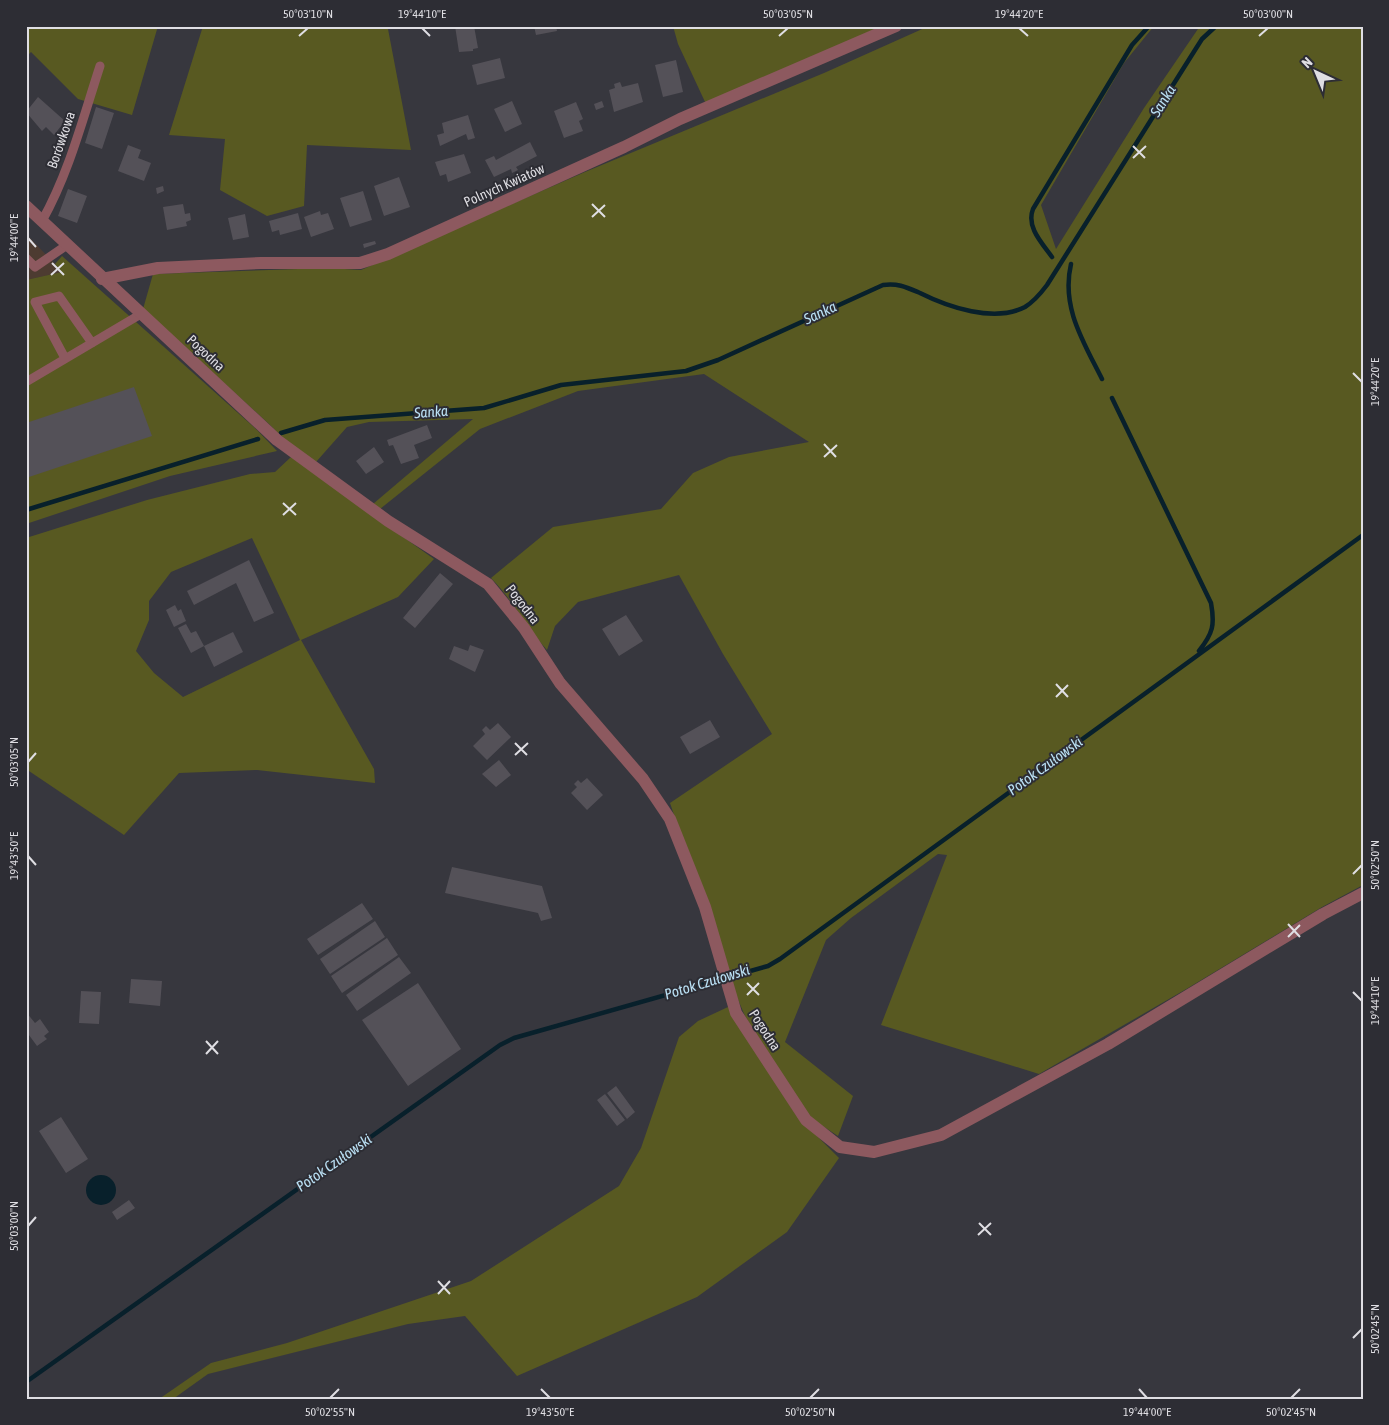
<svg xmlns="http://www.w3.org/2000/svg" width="1389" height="1425" font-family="'Asap Condensed',sans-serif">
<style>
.industrial{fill:#4d3b31}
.green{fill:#585921;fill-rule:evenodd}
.water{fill:#08202b}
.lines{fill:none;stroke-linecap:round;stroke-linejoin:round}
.stream{stroke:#08202b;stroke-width:4.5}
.building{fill:#545158}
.service{stroke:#8d595f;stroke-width:9}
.minor{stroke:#8d595f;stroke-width:12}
.ticks{fill:none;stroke:#dfdee3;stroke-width:2}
.labels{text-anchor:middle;stroke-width:4;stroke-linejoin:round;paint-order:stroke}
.street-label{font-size:14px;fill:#dfdee3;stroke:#2d2d34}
.water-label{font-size:15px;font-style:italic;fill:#bbe1f5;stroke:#2d2d34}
.neatline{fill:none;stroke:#dfdee3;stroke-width:2}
.ticks-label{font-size:12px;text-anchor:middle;fill:#dfdee3}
</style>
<rect width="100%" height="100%" fill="#37373e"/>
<path class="industrial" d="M26,234l29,30 8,8 -37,8z"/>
<path class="green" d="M26,26h132l-26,89 -54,-16 -47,-47 -5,5z
M203,26h198l-13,3 23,121 -104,-5 -3,61 -37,10 -47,-26 5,-51 -56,-4z
M673,26h210l-177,78 -28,-60z
M929,26h225l-30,37 -83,142 15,44 88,-141 56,-82h163v859l-41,22 -134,81 -149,86 -158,-49 66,-170 -9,-1 -87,64 -25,22 -41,102 68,54 -15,40 -29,-19 -64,-101 -14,-33 -61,-180 102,-69 -49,-80 -44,-79 -101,27 -23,24 -8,24c-21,-23 -34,-50 -56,-72l62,-51 108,-18 32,-36 36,-16 80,-15 -105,-68 -126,17 -98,38 -100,80 -7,-5 100,-85 -104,3 -22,5 -31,35 -32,-23 -15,-15 -126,-115 10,-35 175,-6 33,2 224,-98 239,-99z
M62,256l195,174 20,21 -107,25 -144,48v-244l36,-8 -7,-8z
M291,457l143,102 -36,38 -97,43 73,129 1,14 -118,-13 -78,3 -55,62 -98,-66v-231l121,-38 103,-26 25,-2zM252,538l48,102 -117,57 -29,-24 -18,-22 13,-31v-19l22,-29z
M728,1007l68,108 43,43 -52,74 -90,65 -180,79 -52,-60 -57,8 -200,50 -35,25h-14l52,-36 76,-20 184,-62 148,-95 22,-38 38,-111 19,-16z"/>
<path class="water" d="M86 1190a15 15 0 1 1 30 0a15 15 0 1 1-30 0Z"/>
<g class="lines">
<path class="stream" d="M1052,257c-10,-14 -26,-30 -19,-48l99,-164 17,-19
M1071,264c-10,43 12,77 31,115
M1112,398l99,205c4,22 2,30 -12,48
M281,433l44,-13 159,-12 77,-23 125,-14 32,-11 165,-75c15,-2 23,2 37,8 28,14 74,30 105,14 8,-5 16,-14 22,-22l148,-235 7,-11 14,-13
M26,510l232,-71
M26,1382l474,-337 14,-7 254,-72 12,-7 583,-424"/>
</g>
<path class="building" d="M455,26h19l4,22 -5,1v2l-14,1z
M534,26h22l1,5 -21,4z
M500,58l5,20 -28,7 -5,-20z
M676,60l7,32 -20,5 -8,-32z
M620,82l2,5 16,-4 5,19 -29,10 -5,-22 6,-2 -1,-4z
M38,97l27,24 -11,14 -8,-8 -4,4 -16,-19z
M512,101l10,23 -17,8 -11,-23z
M602,101l2,6 -8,3 -2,-6z
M576,102l7,17 -4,2 4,10 -19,7 -10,-27z
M96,107l18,6 -12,36 -17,-6z
M468,115l7,23 -7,2 -2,-6 -26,12 -3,-11 7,-2 -2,-10z
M530,142l7,14 -21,11 2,3 -6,3 -1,-4 -17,8 -9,-17 9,-4 2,4z
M128,145l13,5 -3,8 13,5 -7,18 -26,-10z
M464,154l7,19 -23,9 -2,-8 -6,2 -5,-14z
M399,177l11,30 -26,9 -10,-30z
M163,186l1,5 -7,3 -1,-6z
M68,189l19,7 -10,27 -19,-7z
M363,191l9,29 -22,7 -10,-29z
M183,204l2,10 5,-1 1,7 -5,2 1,4 -20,4 -4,-23z
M320,211l1,4 7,-2 6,16 -23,8 -7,-20z
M298,213l4,16 -22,6 -1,-5 -7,2 -3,-11z
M245,214l4,23 -16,3 -5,-22z
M375,241l1,3 -12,4 -1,-4z
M134,387l18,49 -126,42v-55z
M427,425l5,13 -18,7 5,13 -18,6 -8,-19 -4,1 -2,-6z
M374,447l10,15 -18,12 -10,-13z
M249,560l25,53 -20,9 -18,-39 -42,22 -7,-14z
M440,573l13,11 -38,44 -12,-10z
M175,605l3,6 3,-2 5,12 -12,6 -8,-17z
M626,615l17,26 -24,15 -17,-27z
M186,624l5,9 5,-2 8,15 29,-14 10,20 -29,15 -10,-21 -13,7 -13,-25z
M470,645l14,5 -9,22 -26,-13 5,-13 14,5z
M710,720l10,17 -30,17 -10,-17z
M498,723l13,14 -24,23 -14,-14 12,-12 -3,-4 4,-4 4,4z
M499,760l12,15 -15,12 -14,-13z
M587,778l16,17 -16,15 -16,-17 6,-6 -3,-3 4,-4 3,3z
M452,867l90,19 10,32 -11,3 -3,-8 -93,-20z
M362,903l11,16 -55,36 -11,-16z
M375,921l10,16 -55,37 -10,-15z
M387,938l11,17 -56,38 -11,-17z
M399,957l12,16 -54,38 -11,-16z
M131,979l31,2 -2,25 -31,-3z
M418,983l43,66 -53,37 -46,-66z
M81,991l20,1 -2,32 -20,-1z
M26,1012l9,11 5,-4 9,13 -5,4 3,3 -10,7 -11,-15z
M616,1086l19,26 -8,7 -20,-26z
M605,1094l20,26 -8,6 -20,-26z
M61,1117l27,42 -22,14 -27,-42z
M129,1200l6,8 -18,12 -5,-8z"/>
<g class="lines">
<path class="service" d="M42,221c27,-48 41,-103 58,-155
M26,258l9,9 32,-22
M65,358l-30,-56 24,-6 33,47
M26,382l115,-68"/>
<path class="minor" d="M26,206l251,234 111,81 100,63 36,44 36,55 83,96 27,40 35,88 31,106 70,107 34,27 34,5 67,-17 167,-91 215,-130 40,-21
M102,279l56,-11 103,-5h99l28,-9 236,-107 56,-28 216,-93"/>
</g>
<path class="ticks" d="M422,28l8,8M1019,28l9,8M299,36l9,-8M779,36l9,-8M1259,36l9,-8M1133,146l12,12M1133,158l13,-12M592,204l13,13M592,217l13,-12M28,238l8,9M52,263l12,12M51,275l13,-12M1353,373l9,9M824,444l12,13M824,457l13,-12M283,503l13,12M283,515l13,-12M1056,684l12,13M1056,697l12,-12M515,743l12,12M515,755l13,-12M28,762l8,-9M28,856l8,9M1353,874l9,-9M1288,924l12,13M1288,937l12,-12M747,983l12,12M1353,992l9,9M747,995l12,-12M206,1041l12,13M206,1054l12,-13M979,1223l12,12M28,1226l8,-9M978,1235l13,-12M438,1281l12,13M438,1294l12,-13M1353,1338l9,-9M541,1389l9,9M1139,1389l8,9M330,1398l9,-9M810,1398l9,-9M1291,1398l9,-9"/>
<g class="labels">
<g class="street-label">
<text transform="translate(61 140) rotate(-71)" y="5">Borówkowa</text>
<text transform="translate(504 185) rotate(-24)" y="5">Polnych Kwiatów</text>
<text transform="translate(206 353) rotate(43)" y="5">Pogodna</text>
<text transform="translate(523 604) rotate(52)" y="5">Pogodna</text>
<text transform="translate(765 1030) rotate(57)" y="5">Pogodna</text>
</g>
<g class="water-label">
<text transform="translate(1163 101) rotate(-58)" y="5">Sanka</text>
<text transform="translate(820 313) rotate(-25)" y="5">Sanka</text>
<text transform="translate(431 412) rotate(-4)" y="5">Sanka</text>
<text transform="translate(1045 766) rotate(-36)" y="5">Potok Czułowski</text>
<text transform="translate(707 982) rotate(-17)" y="5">Potok Czułowski</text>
<text transform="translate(334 1163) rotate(-35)" y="5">Potok Czułowski</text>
</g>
</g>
<rect width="1389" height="1425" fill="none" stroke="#2d2d34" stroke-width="55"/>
<g transform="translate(1316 72) rotate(316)" stroke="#2d2d34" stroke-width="4" paint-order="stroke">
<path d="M0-4L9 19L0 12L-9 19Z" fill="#dfdee3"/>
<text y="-8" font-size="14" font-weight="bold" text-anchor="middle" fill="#dfdee3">N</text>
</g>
<rect x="28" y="28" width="1334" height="1370" class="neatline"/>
<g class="ticks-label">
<text x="308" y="18">50°03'10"N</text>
<text x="422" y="18">19°44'10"E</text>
<text x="788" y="18">50°03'05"N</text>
<text x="1019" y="18">19°44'20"E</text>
<text x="1268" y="18">50°03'00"N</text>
<text transform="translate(14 238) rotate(-90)" y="4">19°44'00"E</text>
<text transform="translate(1375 382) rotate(-90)" y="4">19°44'20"E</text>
<text transform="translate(14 762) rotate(-90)" y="4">50°03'05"N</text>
<text transform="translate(14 856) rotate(-90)" y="4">19°43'50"E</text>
<text transform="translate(1375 865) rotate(-90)" y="4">50°02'50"N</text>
<text transform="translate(1375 1001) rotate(-90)" y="4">19°44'10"E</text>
<text transform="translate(14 1226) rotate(-90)" y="4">50°03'00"N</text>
<text transform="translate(1375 1329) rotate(-90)" y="4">50°02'45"N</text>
<text x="330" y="1416">50°02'55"N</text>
<text x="550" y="1416">19°43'50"E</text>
<text x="810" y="1416">50°02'50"N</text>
<text x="1147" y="1416">19°44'00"E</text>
<text x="1291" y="1416">50°02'45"N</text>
</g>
</svg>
